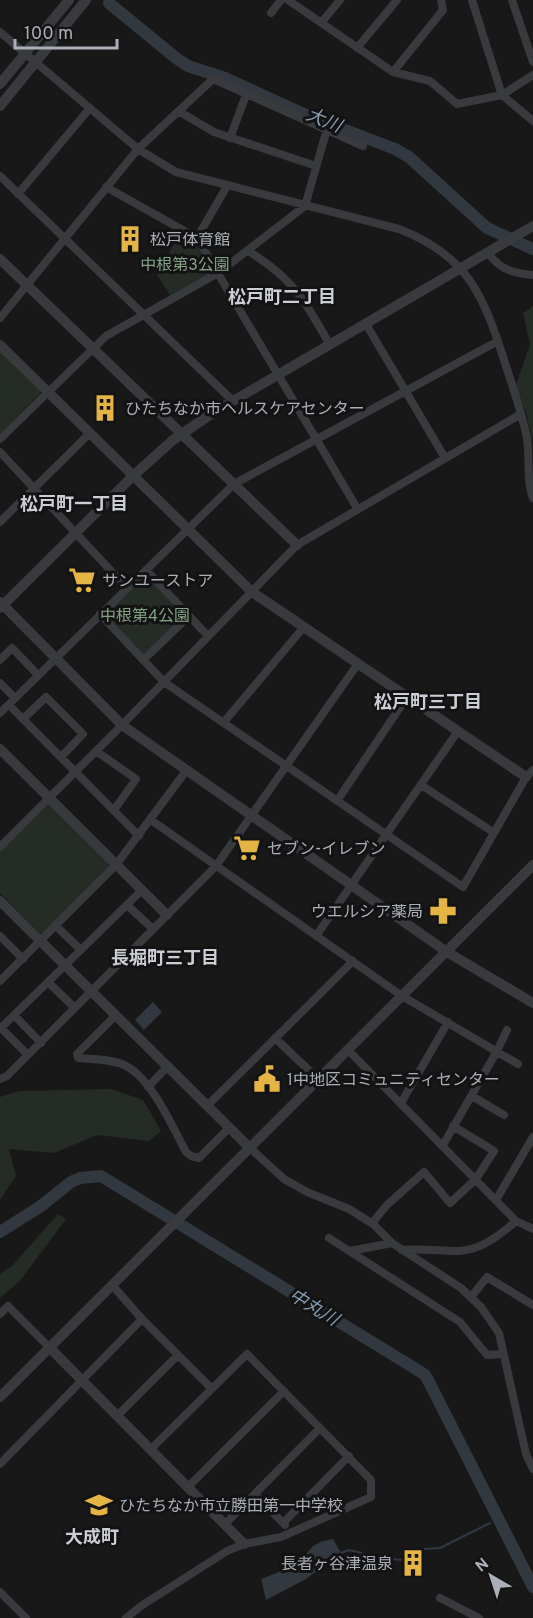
<svg xmlns="http://www.w3.org/2000/svg" width="533" height="1618" font-family="Overpass,'Noto Sans JP',sans-serif">
<style>
.green{fill:#242c25}
.water{fill:#31383f}
.lines{fill:none;stroke-linecap:round;stroke-linejoin:round}
.stream{stroke:#31383f;stroke-width:2}
.river{stroke:#31383f;stroke-width:12}
.minor{stroke:#393a3e;stroke-width:8}
.tertiary{stroke:#393a3e;stroke-width:10}
.labels{text-anchor:middle;stroke-width:6;stroke-linejoin:round;paint-order:stroke}
.poi-label{font-size:16px;fill:#abafb8;stroke:#131314;text-anchor:start}
.park-label{font-size:16px;fill:#84a286;stroke:#131314}
.water-label{font-size:18px;font-style:italic;fill:#859bb0;stroke:#131314}
.neighbourhood-label{font-size:18px;font-weight:bold;fill:#ccced5;stroke:#131314}
</style>
<rect width="100%" height="100%" fill="#181819"/>
<path class="green" d="M180,233l14,9 18,30 -42,23 -13,-20z
M533,306v137l-7,-31 -11,-24 15,-44 -7,-31z
M0,350l40,41v3l-40,39z
M146,575l38,41 -42,39 -37,-41z
M49,804l61,60 -1,4 -65,64 -4,1 -40,-40v-41z
M111,1089l32,11 18,31 -12,10 -52,-6 -43,18 -45,-4 7,27 -16,24v-103l19,-6z
M58,1214l8,5 -47,63 -19,16v-24l12,-8z"/>
<path class="water" d="M153,1002l9,10 -18,18 -9,-10z
M333,1539l8,14 -35,26 -40,21 -5,-21c11,-5 27,-9 36,-16 18,-14 9,-19 36,-24z"/>
<g class="lines">
<path class="stream" d="M341,1553l8,-3 39,9 17,1 18,-11 17,-1 50,-25"/>
<path class="river" d="M109,3l67,55 12,8 37,12 81,37 89,34 14,8 78,71 46,21
M0,1232l41,-26 30,-24 9,-4 21,-2 315,193 9,6 4,7 104,205"/>
<path class="minor" d="M288,0l105,72 37,9 27,23 45,-9 31,-20
M472,0l30,95 31,26
M512,0l21,62
M271,13l10,-13
M321,23l19,-23
M0,32l138,117 38,23 223,57c70,27 85,68 106,134 8,25 17,50 22,75 3,19 -1,42 6,60
M357,48l40,-48
M393,72l50,-62 -2,-10
M180,112l34,20 102,34
M230,138l16,-43
M0,176l233,225
M106,187l91,51 160,270
M18,194l72,-86
M197,238l30,-52
M248,251c45,27 57,50 82,94
M488,253c13,17 24,20 45,22
M0,318l138,-169 75,-70 150,67
M366,324l79,134
M0,439l106,-103 112,-63 87,-67 22,-77
M0,452l127,136
M0,522l90,-89
M146,570l62,66
M100,614l64,68 299,205 63,-110 7,-7
M0,660l12,-12 26,27
M143,660l46,-44
M0,683l15,15
M9,705l130,131
M0,713l234,-229 264,-143
M23,719l23,-22 37,37 -22,23
M224,722l79,-94
M96,751l40,28 -22,31
M421,785l72,47
M337,801l70,-104
M151,820l251,176 116,68
M0,847l122,-122 175,-180 224,-131
M127,905l26,24
M56,926l25,24
M0,936l23,23
M316,936l142,-205
M0,981l116,-116 70,-94
M48,982l94,-92
M115,1016l-38,38 1,4c15,1 32,1 46,7 27,12 48,61 62,87l5,4 8,2 30,-30
M0,1027l28,28
M1,1028l13,-13
M275,1038l43,41
M41,1043l-27,-28 34,-33 27,26
M348,1050l168,171 17,8
M0,1079l7,-3 209,-210 141,-201
M148,1087l19,-20
M472,1096l32,19
M401,1103l47,-81
M207,1106l146,-145
M443,1145l54,-94 10,-21
M250,1148l34,31 23,13 42,17 24,15 19,19 69,45 20,19 18,26 27,121 7,15
M496,1200l37,-63
M372,1223l15,-18 37,-33 26,31 26,-24 18,-28 -41,-25
M329,1238l131,84 27,33 16,-1
M402,1250c19,-2 38,1 57,1 22,-1 41,-16 57,-30
M350,1251l42,-8
M112,1285l30,34 69,69
M471,1297l16,-20 46,28
M0,1314l8,-8 41,41
M117,1416l61,-61
M0,1464l142,-145
M188,1487l96,-96
M255,1494l30,31
M283,1523l66,-67
M225,1524l95,-96
M0,1592l26,26
M440,1598l39,20
M126,1618l15,-12 86,-55 17,-7 37,-7 90,-40v-17l-124,-126 -96,95"/>
<path class="tertiary" d="M0,84l69,-84
M0,106l86,-106
M0,259l297,286
M0,345l252,247 274,185
M0,602l122,123 325,227 86,51
M0,608l134,-133 39,-35 41,-28 319,-186
M0,749l167,166
M0,901l250,247
M49,1347l195,197
M0,1397l533,-532"/>
</g>
<defs>
<symbol id="building-bare" viewBox="-9 -9 18 18"><path d="M-4-6H4V6H1V3H-1V6H-4ZM-2.5-4.3h1.7v1.8h-1.7ZM.8-4.3h1.7v1.8H.8ZM-2.5-1h1.7V.8h-1.7ZM.8-1h1.7V.8H.8Z" fill="#e4b445" stroke="#131314" stroke-width="2.5" paint-order="stroke"/></symbol>
<symbol id="supermarket-bare" viewBox="-9 -9 18 18"><path d="M-6-5.5h2.5l.6 2H6L4.5 2H-2.5L-4.4-4H-6ZM-1.5 3.2a1.3 1.3 0 1 0 .1 0ZM3 3.2a1.3 1.3 0 1 0 .1 0Z" fill="#e4b445" stroke="#131314" stroke-width="2.5" paint-order="stroke"/></symbol>
<symbol id="pharmacy-bare" viewBox="-9 -9 18 18"><path d="M-2-6h4v4h4v4h-4v4h-4v-4h-4v-4h4Z" fill="#e4b445" stroke="#131314" stroke-width="2.5" paint-order="stroke"/></symbol>
<symbol id="civic-bare" viewBox="-9 -9 18 18"><path d="M-.6-6.5H3V-4.5H.6V-3L4-1V1h2V6H-6V1h2V-1L-.6-3ZM-1.2 2.5V6h2.4V2.5Z" fill="#e4b445" stroke="#131314" stroke-width="2.5" paint-order="stroke"/></symbol>
<symbol id="school-bare" viewBox="-9 -9 18 18"><path d="M0-5L7-2L0 1L-7-2ZM-4 1L0 2.5L4 1V4Q0 6-4 4Z" fill="#e4b445" stroke="#131314" stroke-width="2.5" paint-order="stroke"/></symbol>
</defs>
<g fill-rule="evenodd">
<use href="#building-bare" x="111" y="220" width="38" height="38"/>
<use href="#building-bare" x="86" y="389" width="38" height="38"/>
<use href="#supermarket-bare" x="63" y="561" width="38" height="38"/>
<use href="#supermarket-bare" x="228" y="829" width="38" height="38"/>
<use href="#pharmacy-bare" x="424" y="892" width="38" height="38"/>
<use href="#civic-bare" x="248" y="1060" width="38" height="38"/>
<use href="#school-bare" x="80" y="1486" width="38" height="38"/>
<use href="#building-bare" x="394" y="1544" width="38" height="38"/>
</g>
<g class="labels">
<g class="poi-label">
<text x="150" y="245">松戸体育館</text>
<text x="125" y="414">ひたちなか市ヘルスケアセンター</text>
<text x="102" y="586">サンユーストア</text>
<text x="267" y="854">セブン-イレブン</text>
<text x="423" y="917" text-anchor="end">ウエルシア薬局</text>
<text x="287" y="1085">1中地区コミュニティセンター</text>
<text x="119" y="1511">ひたちなか市立勝田第一中学校</text>
<text x="393" y="1569" text-anchor="end">長者ヶ谷津温泉</text>
</g>
<g class="park-label">
<text x="185" y="270">中根第3公園</text>
<text x="145" y="621">中根第4公園</text>
</g>
<g class="water-label">
<text transform="translate(324 120) rotate(22)" y="6">大川</text>
<text transform="translate(314 1307) rotate(31)" y="6">中丸川</text>
</g>
<g class="neighbourhood-label">
<text x="282" y="303">松戸町二丁目</text>
<text x="74" y="510">松戸町一丁目</text>
<text x="428" y="708">松戸町三丁目</text>
<text x="165" y="964">長堀町三丁目</text>
<text x="92" y="1543">大成町</text>
</g>
</g>
<g transform="translate(491 1576) rotate(321)" stroke="#131314" stroke-width="4.5" paint-order="stroke">
<path d="M0-4.5L10 22L0 15L-10 22Z" fill="#abafb8"/>
<text y="-9" font-size="16" font-weight="bold" text-anchor="middle" fill="#abafb8">N</text>
</g>
<path d="M15 39v9h102v-9" fill="none" stroke="#abafb8" stroke-width="3"/>
<text x="24" y="39" font-size="18" fill="#abafb8" stroke="#131314" stroke-width="4.5" paint-order="stroke">100 m</text>
</svg>
